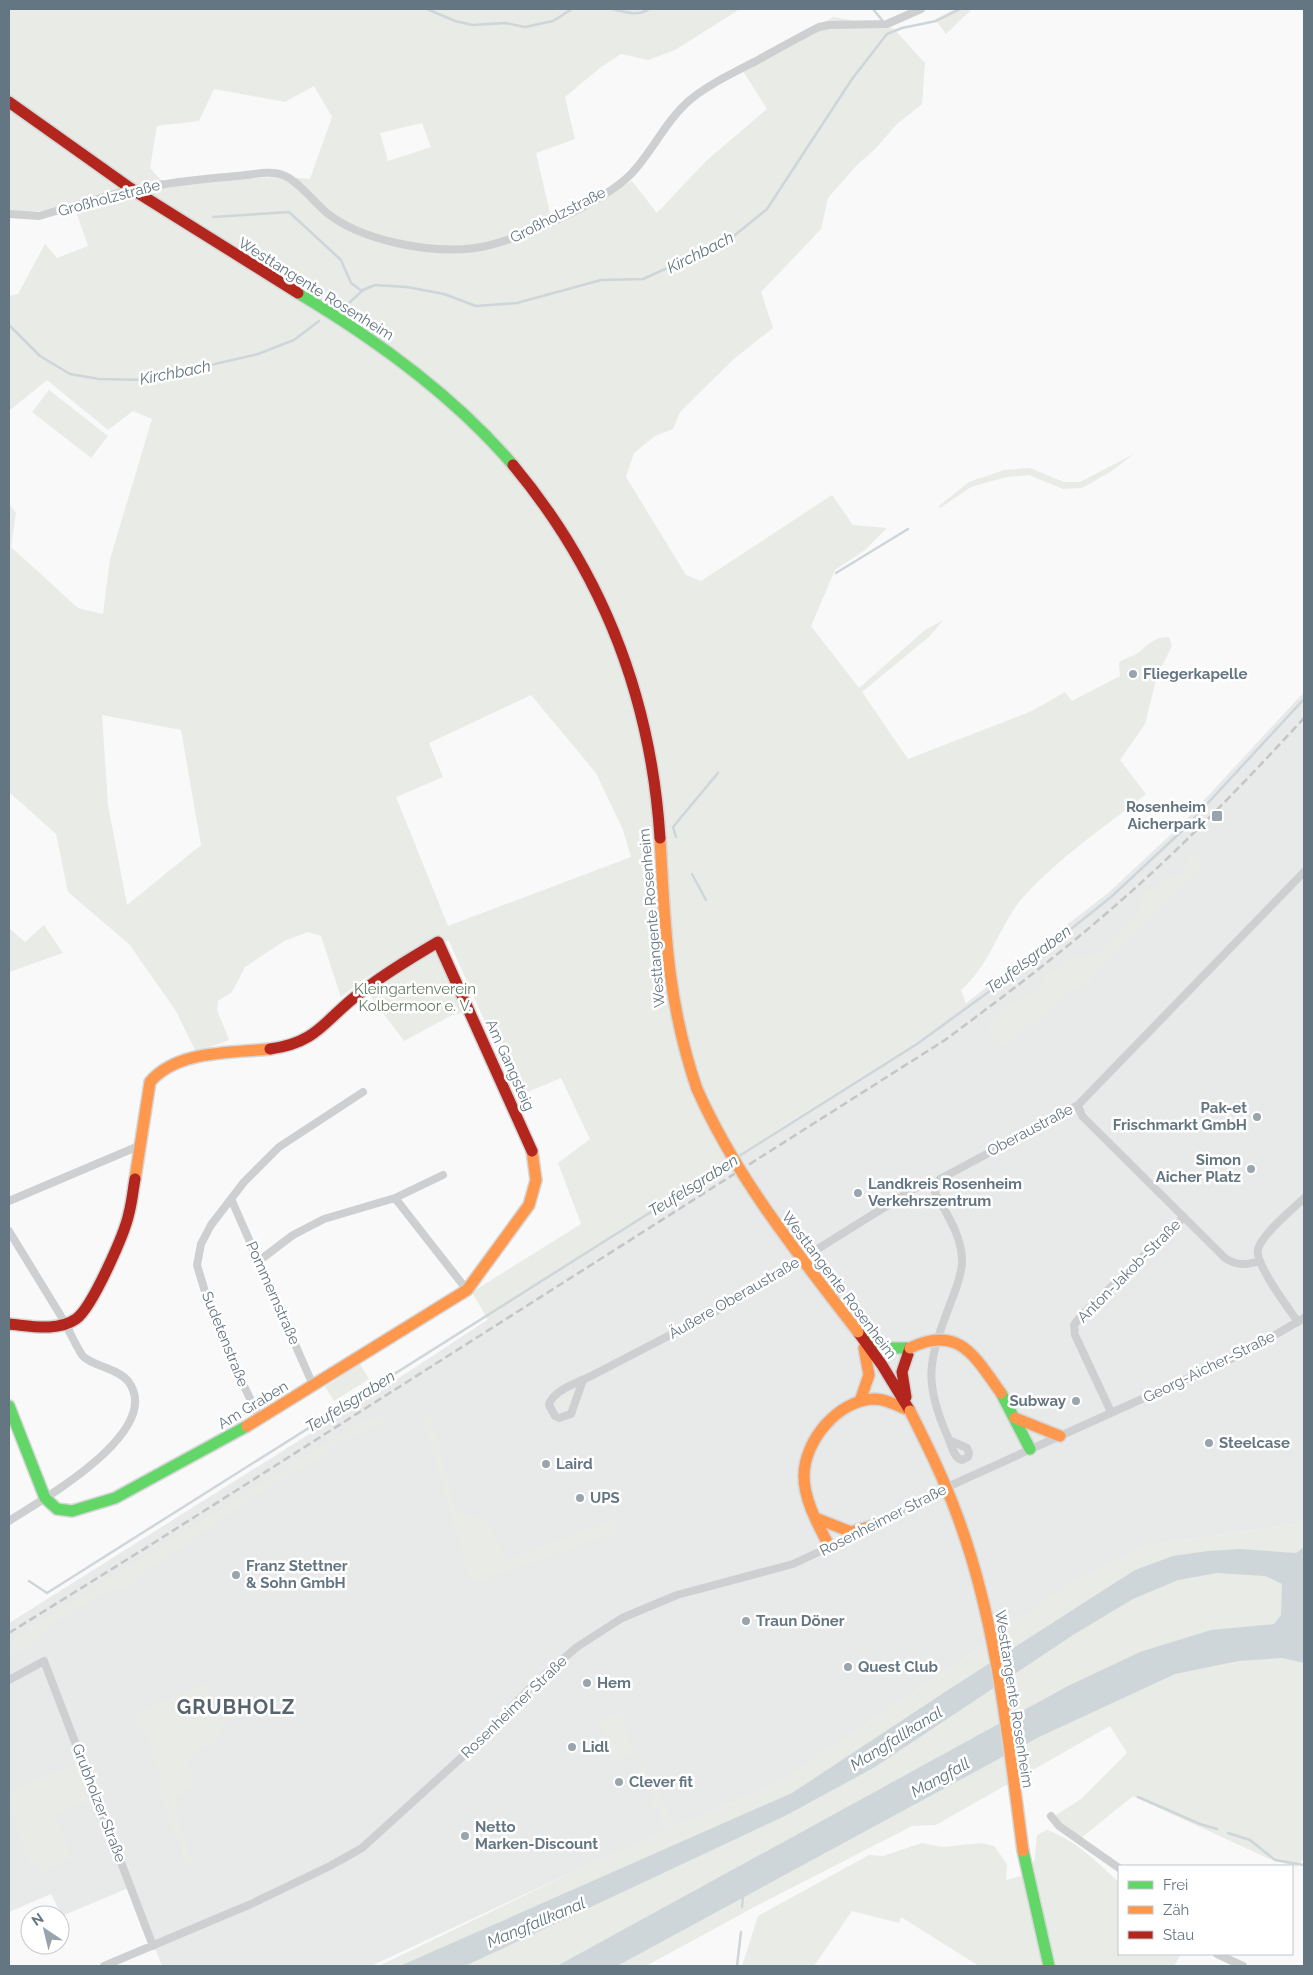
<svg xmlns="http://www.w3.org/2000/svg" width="1313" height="1975" font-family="Raleway,sans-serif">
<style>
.built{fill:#e8e9e9}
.green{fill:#e8ebe6;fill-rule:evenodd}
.water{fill:#ced6d9}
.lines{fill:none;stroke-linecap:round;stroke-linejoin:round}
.stream{stroke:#ced6d9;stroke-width:2.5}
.fast-casing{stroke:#d5d6d7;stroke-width:14}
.slow-casing{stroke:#d5d6d7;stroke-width:14}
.jam-casing{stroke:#d5d6d7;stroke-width:14}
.street{stroke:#cecfd0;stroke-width:8}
.fast{stroke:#63d668;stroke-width:11}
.slow{stroke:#ff974d;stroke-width:11}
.jam{stroke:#b3261e;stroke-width:11}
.rail{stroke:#c3c5c6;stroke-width:2.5;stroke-dasharray:8 4;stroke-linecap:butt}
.slow-bridge-casing{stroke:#d5d6d6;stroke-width:14;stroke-linecap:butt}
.street-bridge{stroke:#cecfd0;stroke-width:8}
.slow-bridge{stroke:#ff974d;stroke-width:11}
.poi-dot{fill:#99a4ac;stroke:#fff;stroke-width:2}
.labels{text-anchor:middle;stroke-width:5;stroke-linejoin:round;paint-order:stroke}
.street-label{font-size:15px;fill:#657683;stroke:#fff}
.poi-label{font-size:15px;font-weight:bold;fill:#657683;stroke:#fff;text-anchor:start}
.park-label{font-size:15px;fill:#687a64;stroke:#fff}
.water-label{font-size:16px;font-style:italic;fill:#60757c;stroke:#fff}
.district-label{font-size:20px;font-weight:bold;letter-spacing:1px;fill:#57646e;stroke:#fff}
</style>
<rect width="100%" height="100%" fill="#f9f9f9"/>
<path class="built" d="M1304,692v827l-10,6 -143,20 -80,38 -94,67 -196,132 -206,89 -204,95h-209l-31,-79 -69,29 -11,-22 -42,18v-289l399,-251 375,-246 133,-84 192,-149 72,-67z"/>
<path class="green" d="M9,9h731l-65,41 -27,10 -27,-6 -20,13 -36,30 10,42 -39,14 14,60 4,6 78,-38 25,32 49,-52 61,-52 -24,-38 90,-54 60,11 32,35 -3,41 -25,20 -20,23 -21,19 -28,32 -7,31 -60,63 12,36 -38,30 -55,54 -7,17 -18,7 -21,17 -8,24 60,98 15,6 131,-86 21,30 34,3 -22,22 -30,20 -24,56 48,62 66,-58 18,-10 -13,16 -68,56 46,67 124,-48 33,-19 7,9 48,-25 -1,-14c6,-4 13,-5 19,-9 11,-9 16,-16 31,-16l3,9 -15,30 -12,48 -25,36 26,34c-40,32 -86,63 -121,101 -25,27 -34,70 -64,95l5,14 -50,38 -133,84 -295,194 -16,-28 109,-68 -23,-61 32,-24 -29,-61 -43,18 -69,-155h-21l-64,38 -23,18 -20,-61 -13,-4 -24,9 -39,26 -13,25 -14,9 -1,9 12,30 -33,12 -20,-41 -47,-67 -61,-52 -12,-58 -47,-42v-288l7,9 -5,34 67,61 25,6 7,-55 42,-140 -19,-8 -25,19 -61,-50 -38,31v-115l9,-2 27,-50 12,14 31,-12 -15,-43c-22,7 -42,11 -64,9zM314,86l18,31 -22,62 -25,-2 -124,3 -11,-12 7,-42 42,-5 15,-32 71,13zM422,123l9,24 -43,14 -8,-28zM531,695l65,78 27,57 8,27 -183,69 -52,-129 47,-20 -14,-34zM102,715l79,15 20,115 -74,60 -19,-100z
M955,9h17l-26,25 -11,-15z
M49,390l59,46 -17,22 -59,-46z
M1134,454l-24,18 -28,16 -19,1 -34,-14 -23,2 -35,10 -31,21 -1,-2 30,-24 35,-12 26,-2 34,14h16z
M1188,856l13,2 -1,13 -98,95 -15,19c-20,4 -39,22 -48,40l-10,-2 -25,24 -16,-11c3,-28 26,-34 49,-45l6,-13 25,-19 32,-5 37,-37 5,-22 24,-17 16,-4z
M44,925l19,28 -54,19v-44l16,14z
M436,951l29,61 -15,4 -46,25 -36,-48 45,-32z
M360,1364l9,15 -35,22 -9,-14z
M572,1391l3,3 -3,10 -6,6h-8l-2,-9z
M427,1414l5,6 25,92 31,8 19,40 101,-39 9,2 -4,10 -134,49 -9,-2 -47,-160z
M387,1415l-2,7 -54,24 -4,10 -48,25 -34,22 -98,68 -20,17 -20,3 -62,37 -13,16 -23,14v-16l21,-14 328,-205z
M1304,1519v339l-7,9 -30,-9 -134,-62 -52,42 -28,-21 28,-18 46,-46 -17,-27 -174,99 -24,1 -154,79 -112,61h-267l196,-95 206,-89 196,-132 93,-67 81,-38 143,-20z
M206,1683l18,43 -3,9 -34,26 8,22 -19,16 1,15 17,53 -7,1 -6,-16 -1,-12 -8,-12 -14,-39 4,-7 -16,-49 -7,-4 -4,-9 3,-7z
M621,1712l12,36 41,73 -5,6 -6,1 -3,-18 -10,-4 4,-11 -20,-38 -4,-4 -14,7 -17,-40z
M80,1764l13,35 -37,15 16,43 -31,15 -5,-11 -7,2 -20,-57v-15l46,-19z
M1047,1830c29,10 49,32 72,52v72h62l-7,12h-195l-78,-49 -2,6 -47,-12 -38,55h-72l16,-50 111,-61 14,1 39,-13 21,4 38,-4 13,3 13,18 -1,16 25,-7 4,-16 2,-22z"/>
<path class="water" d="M1304,1547v116l-22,-5 -44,3 -63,13 -136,63 -422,229h-60l509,-279 74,-35 71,-22 63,-6 7,-9 1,-31 -17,-8 -48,-3 -39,7 -45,19 -60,36 -198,132 -90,49 -320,150h-65l392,-173 156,-103 187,-120 38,-14 35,-5 32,-2 56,4z"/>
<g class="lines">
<path class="stream" d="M427,9l28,12 18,4 32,-2 20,4 28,-6 19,-12
M612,9c13,3 26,8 37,0
M873,9l9,11
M213,217l76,-5 52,48 10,23 11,8
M349,303l14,-13 12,-5 32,2 37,7 32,12 41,-3 84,-23 42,-1 86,-39 38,-31 85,-130 35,-45 15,-6 34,-7 24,-12
M9,325l31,31 30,18 29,5 47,1 112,-26 36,-14 25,-19
M836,573l72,-44
M676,837l-3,-10 45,-54
M692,874l14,26
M736,1158l181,-114 114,-83 80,-64 72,-67 121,-131
M29,1581l18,12 680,-429
M1138,1797l62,27 17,5
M1228,1833l22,7 25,20 29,5
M742,1907l1,-11
M737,1966l4,-34"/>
<defs>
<path id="fast" d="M298,293c79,47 155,102 215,172
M865,1337l21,11h24
M1001,1393l29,56
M9,1406l36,92 12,11 15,2 43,-13 132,-72
M1023,1851l26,115"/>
<path id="slow" d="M660,838c5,90 7,164 37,251
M135,1179l15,-97c27,-32 81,-29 120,-33
M860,1401l9,-26 -5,-27
M1015,1418l45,18
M247,1426l220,-136 62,-85 7,-25 -4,-29
M818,1519l33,13 21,-6
M830,1548c-11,-22 -26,-47 -26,-72 0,-35 34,-76 70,-77 12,0 25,7 36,12"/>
<path id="jam" d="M9,102l121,86 168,105
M513,465c90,108 138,233 147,373
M270,1049c48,-6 55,-30 90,-56 24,-19 51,-35 78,-51l94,209
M9,1324c22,2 48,8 67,-5 16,-11 49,-86 53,-106 3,-11 4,-23 6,-34
M858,1332l24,33 28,46
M906,1397l-4,-25 8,-24"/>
</defs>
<use href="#fast" class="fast-casing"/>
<use href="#slow" class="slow-casing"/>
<use href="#jam" class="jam-casing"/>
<path class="street" d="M145,188c31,-7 61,-9 92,-12 15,-1 32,-6 46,-1 13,4 32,28 44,38 35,28 104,41 148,35 38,-5 129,-46 156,-74 22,-23 35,-54 60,-75 20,-16 44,-27 67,-39 20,-11 41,-23 61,-33l10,-2 58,-1 34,-15
M9,214l30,2 79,-23
M1078,1105l4,11 143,142c12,8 21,7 34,3
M395,1198l48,-23
M9,1201l132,-56
M232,1201l81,184
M9,1231c18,30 37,60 55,90 6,11 11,23 18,34 9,11 36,13 46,26 38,50 -87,119 -119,140
M260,1260l33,-25 31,-16 71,-21 72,92
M1298,1322c-9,-13 -44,-59 -40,-73 4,-15 35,-40 46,-51
M583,1380l-12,34 -12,4 -4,-2 -6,-11c3,-15 31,-23 44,-30l135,-70 184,-115 12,-6 10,1
M1111,1412l-36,-77 -1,-10 6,-8 104,-100
M260,1419l-33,-68 -18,-46 -12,-40 4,-21 10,-19 33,-43 35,-35 84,-55
M949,1440l18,8 2,5 -1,4 -6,3c-9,-2 -11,-17 -15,-25 -24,-54 -18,-75 2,-128 5,-14 12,-28 13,-44 1,-25 -15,-49 -27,-70l-1,-8 6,-6 138,-74 226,-233
M869,1528l65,-35 312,-141 58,-34
M9,1680l35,-19 109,285
M1051,1816l8,10 60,42
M1217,1954l26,12
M104,1966l147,-62 79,-38 32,-18 110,-100 62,-64 43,-37 45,-29 55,-23 116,-31 62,-29"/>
<use href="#fast" class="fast"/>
<use href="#slow" class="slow"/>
<use href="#jam" class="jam"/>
<path class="rail" d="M9,1633l143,-89 793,-504c51,-38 102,-76 150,-117 75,-63 143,-133 209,-205"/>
<defs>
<path id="slow-bridge" d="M697,1089c40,90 101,165 161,243
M910,1348c49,-24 65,9 91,45
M910,1411c17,34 34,68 47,104 40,107 51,224 66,336"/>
</defs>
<use href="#slow-bridge" class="slow-bridge-casing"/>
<path class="street-bridge" d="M118,193l27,-5"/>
<use href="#slow-bridge" class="slow-bridge"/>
</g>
<g class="poi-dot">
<circle cx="1133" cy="674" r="5"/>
<rect x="1211" y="810" width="12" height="12" rx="2.5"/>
<circle cx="1257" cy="1117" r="5"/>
<circle cx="1251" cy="1169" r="5"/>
<circle cx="858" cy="1193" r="5"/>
<circle cx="1076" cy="1401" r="5"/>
<circle cx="1209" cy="1443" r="5"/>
<circle cx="546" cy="1464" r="5"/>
<circle cx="580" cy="1498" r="5"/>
<circle cx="236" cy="1575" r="5"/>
<circle cx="746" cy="1621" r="5"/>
<circle cx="848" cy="1667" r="5"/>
<circle cx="587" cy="1683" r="5"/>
<circle cx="572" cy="1747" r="5"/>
<circle cx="619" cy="1782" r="5"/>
<circle cx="465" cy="1836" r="5"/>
</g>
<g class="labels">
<g class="street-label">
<text transform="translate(109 198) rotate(-15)" y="5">Großholzstraße</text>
<text transform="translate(558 215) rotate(-27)" y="5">Großholzstraße</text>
<text transform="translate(316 289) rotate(32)" y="5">Westtangente Rosenheim</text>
<text transform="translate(652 918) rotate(-95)" y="5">Westtangente Rosenheim</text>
<text transform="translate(510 1065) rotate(66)" y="5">Am Gangsteig</text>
<text transform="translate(1030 1130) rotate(-28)" y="5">Oberaustraße</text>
<text transform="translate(1129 1271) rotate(-45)" y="5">Anton-Jakob-Straße</text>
<text transform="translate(839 1285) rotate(53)" y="5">Westtangente Rosenheim</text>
<text transform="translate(273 1293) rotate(66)" y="5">Pommernstraße</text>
<text transform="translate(734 1298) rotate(-30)" y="5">Äußere Oberaustraße</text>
<text transform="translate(225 1339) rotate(68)" y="5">Sudetenstraße</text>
<text transform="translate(1209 1367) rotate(-26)" y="5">Georg-Aicher-Straße</text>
<text transform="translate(253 1405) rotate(-31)" y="5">Am Graben</text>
<text transform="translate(883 1520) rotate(-27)" y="5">Rosenheimer Straße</text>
<text transform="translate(1014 1699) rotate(81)" y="5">Westtangente Rosenheim</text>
<text transform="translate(514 1707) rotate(-44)" y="5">Rosenheimer Straße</text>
<text transform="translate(99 1803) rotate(69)" y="5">Grubholzer Straße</text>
</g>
<g class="poi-label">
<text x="1143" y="679">Fliegerkapelle</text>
<text x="1206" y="812" text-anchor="end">Rosenheim<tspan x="1206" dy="17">Aicherpark</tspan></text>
<text x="1247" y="1113" text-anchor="end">Pak-et<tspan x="1247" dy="17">Frischmarkt GmbH</tspan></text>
<text x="1241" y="1165" text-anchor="end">Simon<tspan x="1241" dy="17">Aicher Platz</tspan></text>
<text x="868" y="1189">Landkreis Rosenheim<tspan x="868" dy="17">Verkehrszentrum</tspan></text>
<text x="1066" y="1406" text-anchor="end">Subway</text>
<text x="1219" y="1448">Steelcase</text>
<text x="556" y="1469">Laird</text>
<text x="590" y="1503">UPS</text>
<text x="246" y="1571">Franz Stettner<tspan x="246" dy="17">&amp; Sohn GmbH</tspan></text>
<text x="756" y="1626">Traun Döner</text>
<text x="858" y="1672">Quest Club</text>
<text x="597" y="1688">Hem</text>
<text x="582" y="1752">Lidl</text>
<text x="629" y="1787">Clever fit</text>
<text x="475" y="1832">Netto<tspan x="475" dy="17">Marken-Discount</tspan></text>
</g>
<g class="park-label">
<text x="415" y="994">Kleingartenverein<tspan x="415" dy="17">Kolbermoor e. V.</tspan></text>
</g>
<g class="water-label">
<text transform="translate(700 252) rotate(-27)" y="6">Kirchbach</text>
<text transform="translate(175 372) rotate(-11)" y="6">Kirchbach</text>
<text transform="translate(1028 959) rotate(-37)" y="6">Teufelsgraben</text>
<text transform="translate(693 1185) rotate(-32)" y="6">Teufelsgraben</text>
<text transform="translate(350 1401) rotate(-32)" y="6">Teufelsgraben</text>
<text transform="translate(896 1738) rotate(-32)" y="6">Mangfallkanal</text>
<text transform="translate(940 1777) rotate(-29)" y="6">Mangfall</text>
<text transform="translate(536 1922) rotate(-23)" y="6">Mangfallkanal</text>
</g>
<g class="district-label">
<text x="236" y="1714">GRUBHOLZ</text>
</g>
</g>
<rect width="1313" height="1975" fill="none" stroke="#657683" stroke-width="20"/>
<rect x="1118" y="1865" width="175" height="90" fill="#ffffff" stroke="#c1c8cd"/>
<rect x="1128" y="1881" width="25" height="8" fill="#63d668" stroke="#c1c8cd"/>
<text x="1163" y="1890" font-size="15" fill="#657683">Frei</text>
<rect x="1128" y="1906" width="25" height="8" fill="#ff974d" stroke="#c1c8cd"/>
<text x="1163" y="1915" font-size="15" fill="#657683">Zäh</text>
<rect x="1128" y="1931" width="25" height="8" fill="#b3261e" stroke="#c1c8cd"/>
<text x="1163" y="1940" font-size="15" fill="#657683">Stau</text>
<g transform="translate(45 1930) rotate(325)"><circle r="24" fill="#ffffff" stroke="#c1c8cd"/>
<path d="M0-4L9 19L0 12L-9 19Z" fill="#99a4ac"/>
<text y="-8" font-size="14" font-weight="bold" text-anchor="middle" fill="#657683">N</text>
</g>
</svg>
